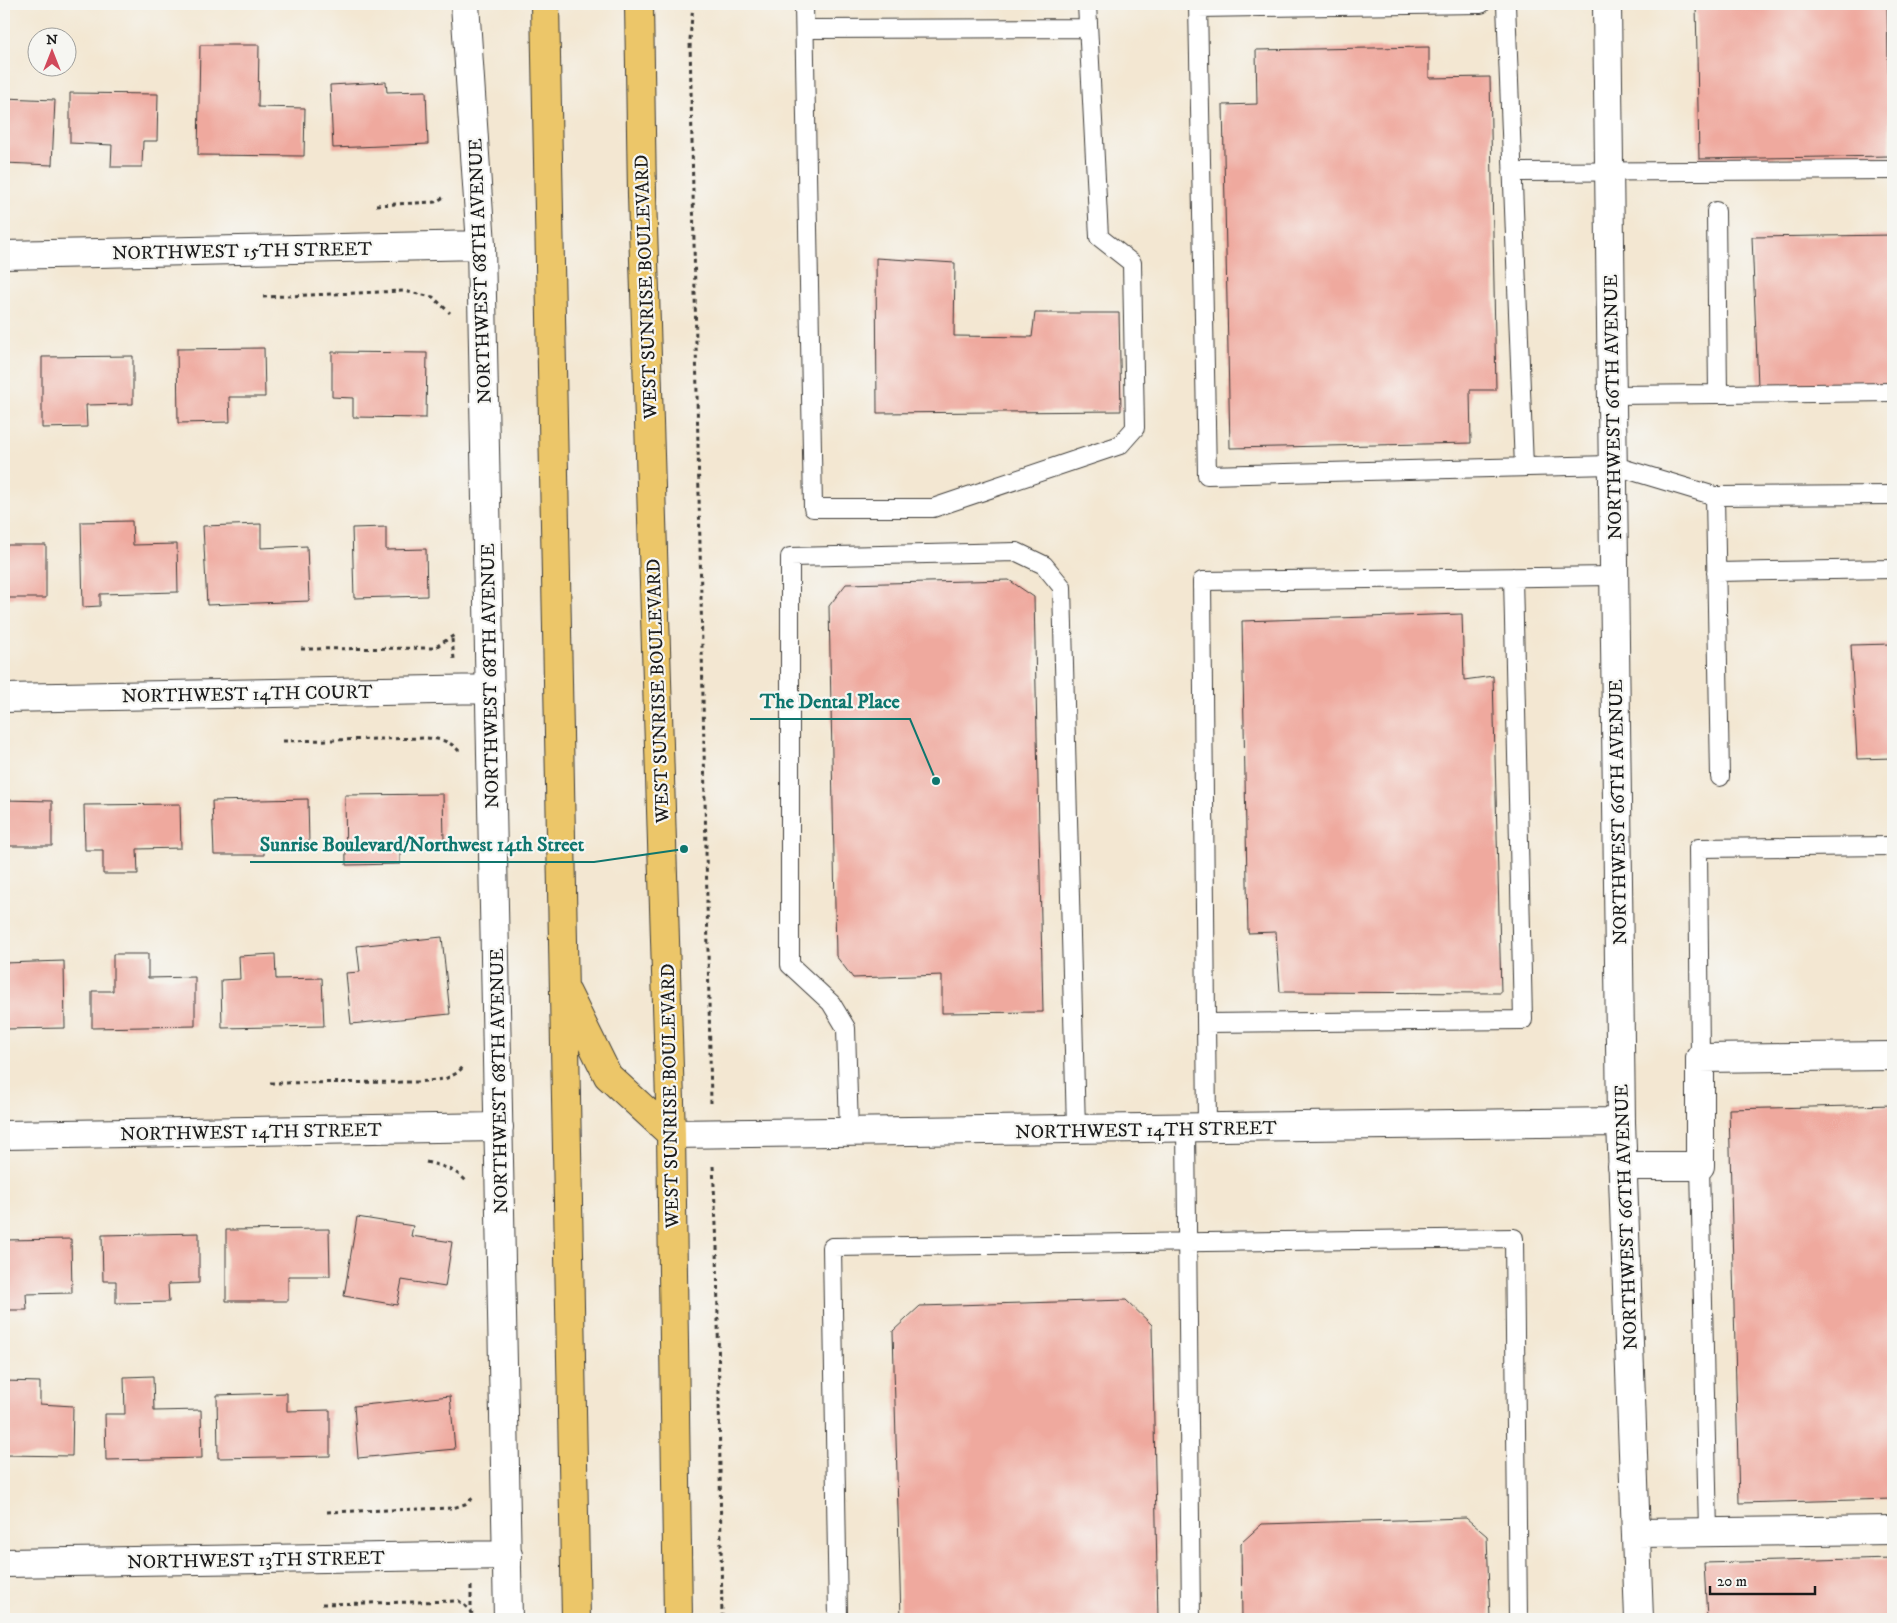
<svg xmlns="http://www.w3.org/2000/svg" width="1897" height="1623" font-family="'IM FELL DW Pica',serif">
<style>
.building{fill:#efa99e}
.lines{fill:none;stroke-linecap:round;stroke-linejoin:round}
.service-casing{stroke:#3c3a37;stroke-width:20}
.minor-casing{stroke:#3c3a37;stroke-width:30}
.trunk-casing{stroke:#3c3a37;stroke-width:30}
.path{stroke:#3c3a37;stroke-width:3;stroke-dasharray:4 4;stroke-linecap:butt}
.service{stroke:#fff;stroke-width:18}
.minor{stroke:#fff;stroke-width:28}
.trunk{stroke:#ecc669;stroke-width:28}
.labels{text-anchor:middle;stroke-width:4.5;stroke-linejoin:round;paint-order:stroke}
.street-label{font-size:19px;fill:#1c1c1c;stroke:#f6f6f2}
.leader{fill:none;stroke:#0f766e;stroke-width:2}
.callout-dot{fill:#0f766e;stroke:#f6f6f2;stroke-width:2}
.callout-label{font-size:20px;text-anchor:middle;font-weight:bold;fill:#0f766e;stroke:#f6f6f2;stroke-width:4.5;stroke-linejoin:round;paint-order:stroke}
</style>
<rect width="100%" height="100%" fill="#f6f6f2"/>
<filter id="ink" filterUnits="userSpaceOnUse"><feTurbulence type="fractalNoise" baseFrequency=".02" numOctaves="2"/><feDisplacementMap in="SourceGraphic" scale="10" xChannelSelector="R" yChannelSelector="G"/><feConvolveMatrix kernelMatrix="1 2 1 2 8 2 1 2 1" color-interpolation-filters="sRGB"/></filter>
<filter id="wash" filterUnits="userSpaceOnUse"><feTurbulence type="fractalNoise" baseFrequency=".0096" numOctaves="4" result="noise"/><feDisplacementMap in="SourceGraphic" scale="20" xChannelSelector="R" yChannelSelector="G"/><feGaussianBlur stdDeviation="1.12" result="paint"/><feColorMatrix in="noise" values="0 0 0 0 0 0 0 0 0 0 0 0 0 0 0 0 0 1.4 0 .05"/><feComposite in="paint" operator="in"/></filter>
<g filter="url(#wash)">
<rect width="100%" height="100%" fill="#f3e7d2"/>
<g id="blocks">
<path class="building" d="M1696,4h191l3,152 -191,3z
M200,45h59l-1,62 47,1 -1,48 -106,-1z
M1429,47v31l61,-1 6,313h-26l1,53 -241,5 -7,-343 34,-1 -1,-54z
M386,82l1,10 39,-1 2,53 -95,4 -3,-63z
M70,93l88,1 -1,47h-14l-1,26h-31l1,-22 -42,-2z
M4,98l51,2 -3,65 -48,-2z
M1893,235v150l-135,1 -6,-149z
M876,258l79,5 -1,73 78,1 3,-24h84l2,98 -244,2z
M264,348l1,49h-36l1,25 -52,1 -1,-74z
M332,352l95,1 -1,65 -73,-1v-19l-21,-1z
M133,356v48l-47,1 1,22 -45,1v-71z
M132,521l1,24 44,-1 1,48 -78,2v12l-17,1 -2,-85z
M261,524v24l46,-2 2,55 -102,4 -4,-79z
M386,527v23l40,-1 1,47 -73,2 -2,-70z
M4,545h42v53h-42z
M1009,580l25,17 9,415 -101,1v-38l-89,3 -17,-22 -7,-350 17,-22z
M1462,614l2,66 29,-4 8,317 -221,-1 -4,-60 -28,1 -6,-312z
M1893,644v114l-36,1 -6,-114z
M443,794l1,46 -44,1v23l-54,1 -1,-70z
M308,799l1,46 -45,1v9h-50l-2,-54z
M4,800l48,1v45h-48z
M180,804l1,44 -44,1 1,25h-35v-24h-18l-1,-45z
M442,937l8,77 -99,10 -5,-51 14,-1 -3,-26z
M113,954h35v24l47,-1v49l-103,2v-37h21z
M275,954l1,25 46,-1 2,48 -102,2 -1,-48 19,-1 -1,-23z
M64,961l1,67 -61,1v-66z
M1893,1105v394l-154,4 -10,-394z
M357,1217l56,9 -2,10 41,6 -7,45 -43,-7 -5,25 -53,-9z
M329,1229l1,47h-42v25h-62v-71z
M199,1233v50l-31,1 1,18 -53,1v-22h-13l-1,-46z
M71,1239l1,54 -46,1 1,16h-23v-70z
M1126,1300l26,25 6,294h-257l-8,-288 27,-25z
M153,1376l1,35 47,-1 1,48 -96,2 -1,-46h20l-1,-37z
M4,1381l36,1v22l33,2 -1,50 -68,-1z
M287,1393v18l43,-1v46l-112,2 -1,-63z
M450,1396l5,53 -97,9 -4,-52z
M1466,1518l21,18 3,83h-248l-1,-76 21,-19z
M1893,1558v61h-186l-3,-56z"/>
</g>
</g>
<g filter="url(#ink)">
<use href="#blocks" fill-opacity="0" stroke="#3c3a37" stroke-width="1"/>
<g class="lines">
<defs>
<path id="service" d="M804,4l9,504h120l187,-63 15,-17 -3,-165 -33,-26 -12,-233
M1198,4l9,471 405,-10 103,31 178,-1
M1506,4l18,463
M1198,8l283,-4
M805,29l283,-1
M1512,172l381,-2
M1716,211l2,183 175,-2
M1611,395l107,-1
M1715,496l5,281
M1716,572l177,-3
M1206,1023l317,-3 -10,-443
M1700,1058l-2,-210 195,-2
M1186,1128l5,491
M1207,1128l-5,-547 412,-5
M849,1132l-3,-104 -15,-25 -41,-38v-408l227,-5 27,13 18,22 14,542
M1700,1166l8,366
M838,1619l-6,-372 682,-9 4,381"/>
<path id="minor" d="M465,4l16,241 27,1374
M1607,4l14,1118 18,497
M4,255l477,-10
M4,698l486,-9
M671,1134l950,-12
M4,1135l495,-8
M1622,1166h78v-108l193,-2
M1637,1533l256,-3
M4,1563l504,-8"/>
<path id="trunk" d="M545,4l31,1615
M639,4l3,191 29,939 7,485
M567,993l41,83 63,58"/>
</defs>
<use href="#service" class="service-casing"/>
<use href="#minor" class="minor-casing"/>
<use href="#trunk" class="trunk-casing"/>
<path class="path" d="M693,4l-3,36 21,1063
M376,205l59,-3 11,-6
M263,297l140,-6 30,6 17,16
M452,639l2,20
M301,649l133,-1 22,-14
M283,741l144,-3c13,1 23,3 32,13
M270,1083l148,-1 27,-3 12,-6 8,-8
M426,1162c16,4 29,7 40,19
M713,1166l4,79 5,374
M327,1512l126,-4 12,-4 8,-6
M471,1586v24
M322,1604l137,-3 12,10 3,8"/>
<use href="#service" class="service"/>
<use href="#minor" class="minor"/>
<use href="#trunk" class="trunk"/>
</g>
</g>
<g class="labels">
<g class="street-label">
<text transform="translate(242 250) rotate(-1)" y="7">NORTHWEST 15TH STREET</text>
<text transform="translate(479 271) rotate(-92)" y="7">NORTHWEST 68TH AVENUE</text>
<text transform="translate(645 287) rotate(-92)" y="7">WEST SUNRISE BOULEVARD</text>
<text transform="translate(1612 407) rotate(-91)" y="7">NORTHWEST 66TH AVENUE</text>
<text transform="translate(489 676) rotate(-91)" y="7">NORTHWEST 68TH AVENUE</text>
<text transform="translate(657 691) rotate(-92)" y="7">WEST SUNRISE BOULEVARD</text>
<text transform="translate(247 693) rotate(-1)" y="7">NORTHWEST 14TH COURT</text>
<text transform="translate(1617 812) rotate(-91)" y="7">NORTHWEST 66TH AVENUE</text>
<text transform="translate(498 1081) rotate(-91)" y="7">NORTHWEST 68TH AVENUE</text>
<text transform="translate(669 1096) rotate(-91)" y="7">WEST SUNRISE BOULEVARD</text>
<text transform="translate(1146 1129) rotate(-1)" y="7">NORTHWEST 14TH STREET</text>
<text transform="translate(251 1131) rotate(-1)" y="7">NORTHWEST 14TH STREET</text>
<text transform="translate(1625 1217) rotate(-92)" y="7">NORTHWEST 66TH AVENUE</text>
<text transform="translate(256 1559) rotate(-1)" y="7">NORTHWEST 13TH STREET</text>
</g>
</g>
<path class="leader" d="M936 781L910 719H750M684 849L594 862H250"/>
<g class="callout-dot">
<circle cx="936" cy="781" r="5"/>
<circle cx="684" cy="849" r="5"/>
</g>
<g class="callout-label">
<text x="830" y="708">The Dental Place</text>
<text x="422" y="851">Sunrise Boulevard/Northwest 14th Street</text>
</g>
<rect width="1897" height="1623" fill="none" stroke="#f6f6f2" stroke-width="20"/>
<g transform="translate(52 52)"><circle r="24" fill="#f6f6f2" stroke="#9f9f9c"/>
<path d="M0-4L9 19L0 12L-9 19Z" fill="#d1495b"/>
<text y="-8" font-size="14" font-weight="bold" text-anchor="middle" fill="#1c1c1c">N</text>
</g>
<path d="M1710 1586v8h105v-8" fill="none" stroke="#1c1c1c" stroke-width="2.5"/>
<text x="1717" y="1586" font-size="15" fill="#1c1c1c" stroke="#f6f6f2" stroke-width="4" paint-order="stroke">20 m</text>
</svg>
